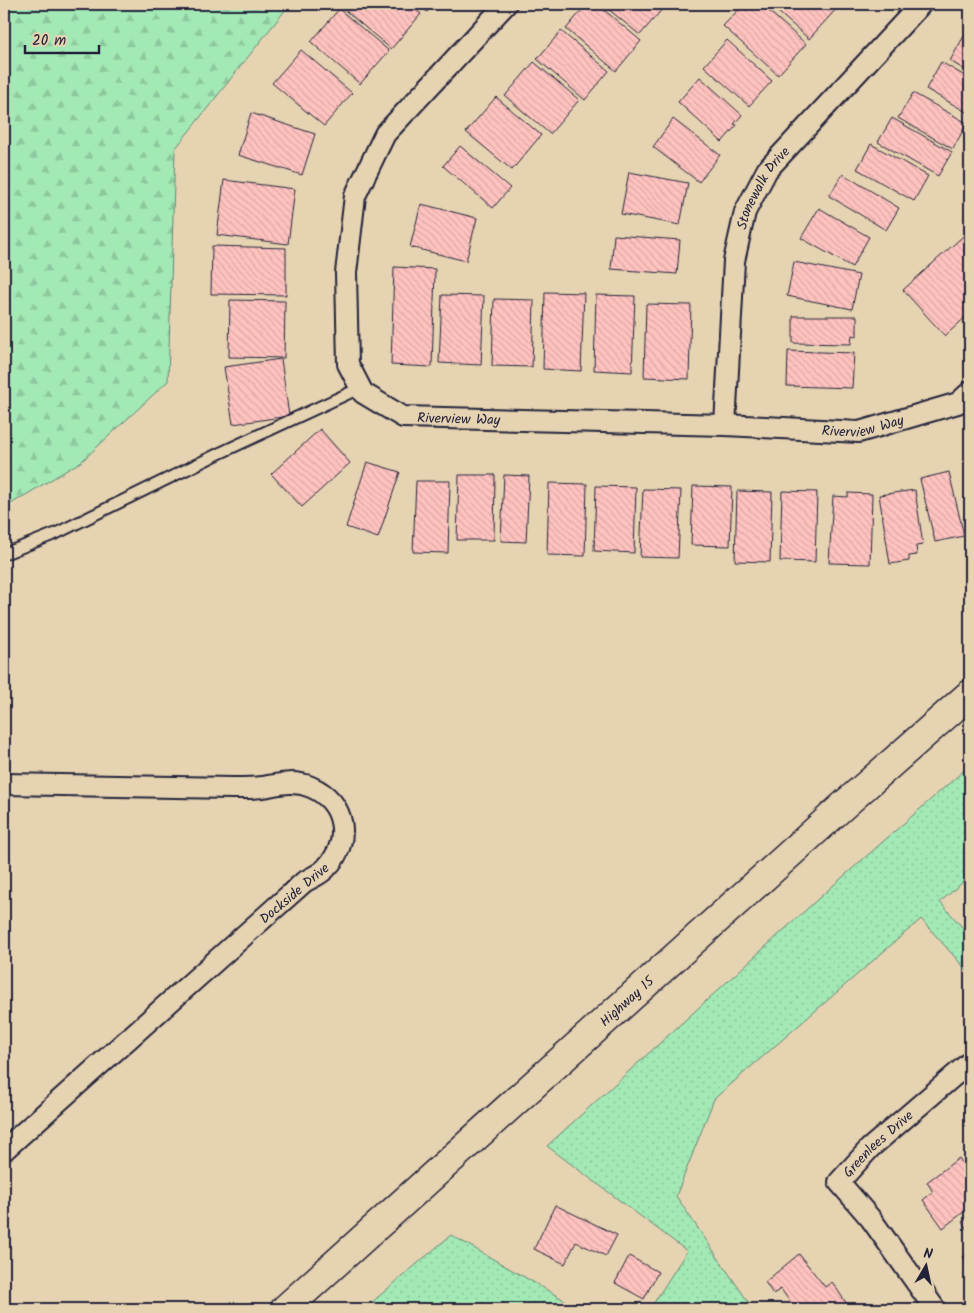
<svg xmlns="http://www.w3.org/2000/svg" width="974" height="1313" font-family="Kalam,sans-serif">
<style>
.forest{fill:url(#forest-firs);stroke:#628678}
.park{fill:url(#park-dots);stroke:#628678}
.building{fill:url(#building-back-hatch);stroke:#22223b}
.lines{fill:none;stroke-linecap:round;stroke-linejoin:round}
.service-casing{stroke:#22223b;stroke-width:14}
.minor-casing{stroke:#22223b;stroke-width:24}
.secondary-casing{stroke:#22223b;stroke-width:31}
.service{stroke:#e6d3b1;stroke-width:10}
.minor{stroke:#e6d3b1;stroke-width:20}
.secondary{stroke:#e6d3b1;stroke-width:28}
.labels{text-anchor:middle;stroke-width:4.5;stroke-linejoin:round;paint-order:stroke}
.street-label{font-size:14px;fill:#22223b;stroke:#e6d3b1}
</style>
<defs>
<pattern id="forest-firs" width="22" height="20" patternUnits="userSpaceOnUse" patternTransform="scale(1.25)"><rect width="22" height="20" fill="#a3e9b5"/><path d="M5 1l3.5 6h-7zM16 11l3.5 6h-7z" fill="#8cc89d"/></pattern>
<pattern id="park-dots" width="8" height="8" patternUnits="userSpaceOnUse" patternTransform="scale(1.25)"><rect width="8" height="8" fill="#a3e9b5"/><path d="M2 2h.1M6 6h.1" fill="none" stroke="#8cc89d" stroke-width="1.8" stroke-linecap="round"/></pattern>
<pattern id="building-back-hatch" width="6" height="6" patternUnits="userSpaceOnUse" patternTransform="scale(1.25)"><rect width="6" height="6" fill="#ffc3bf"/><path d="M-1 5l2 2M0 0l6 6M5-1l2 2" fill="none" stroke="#daa7a5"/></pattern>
</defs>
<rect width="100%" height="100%" fill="#e6d3b1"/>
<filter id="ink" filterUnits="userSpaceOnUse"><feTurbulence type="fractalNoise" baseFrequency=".02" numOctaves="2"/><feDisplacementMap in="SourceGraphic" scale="10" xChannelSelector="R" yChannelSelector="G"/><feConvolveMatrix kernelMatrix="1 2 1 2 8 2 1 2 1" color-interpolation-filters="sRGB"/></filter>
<g filter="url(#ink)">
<path class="forest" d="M4,4h286l-115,145 -7,232 -86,80 -78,47z"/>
<path class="park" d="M970,765v111l-30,26 30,34v38l-49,-55 -207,180 -38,97 77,113h-103l37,-58 -140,-105 272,-248z
M451,1235l129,74h-216z"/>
<path class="building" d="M343,4h66l12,10 -30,35 -50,-42z
M419,4h16l-8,8z
M587,4h10l44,37 -25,30 -50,-42z
M602,4h58l4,3 -24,28z
M744,4h17l45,40 -28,31 -55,-49z
M769,4h65l4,3 -29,32z
M339,9l50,42 -29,33 -49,-42z
M561,31l48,40 -24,29 -48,-41z
M965,34l5,3v36l-20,-12z
M727,40l45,41 -23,25 -45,-40z
M301,50l51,43 -28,33 -52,-43z
M534,62l45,38 -29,34 -45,-38z
M941,62l29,17v35l-44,-25z
M700,77l42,38 -8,9 3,1 -15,17 -44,-40z
M913,93l54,30 -14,26 -55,-31z
M496,97l45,38 -29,35 -46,-38z
M251,113l64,21 -13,41 -64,-20z
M892,118l60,34 -14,24 -60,-34z
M673,119l47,36 -21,27 -46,-35z
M871,144l57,32 -14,25 -57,-32z
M460,146l50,42 -17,20 -50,-42z
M629,172l59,11 -8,42 -59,-11z
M843,174l56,34 -13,22 -57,-34z
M224,180l71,9 -7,55 -71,-9z
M421,204l56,14 -11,43 -56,-14z
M819,208l50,29 -17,30 -51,-29z
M970,230v83l-25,23 -42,-46z
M614,235l66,5 -3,34 -66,-5z
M212,246l74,2v47l-75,-1z
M794,262l65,13 -7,34 -65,-13z
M394,267l41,2 -3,98 -41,-2z
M545,292l39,1 -3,78 -38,-2z
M442,295l42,1 -3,69 -42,-2z
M596,295l39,1 -3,76 -38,-2z
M494,299l40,1 -2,67 -40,-1z
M230,300l55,1 -1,57 -55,-1z
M646,304l45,1 -2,74 -45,-2z
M793,316h64v20l-5,-1 -1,9 -58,-1z
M788,351l66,2 -2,35 -65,-2z
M281,359l8,57 -56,8 -9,-57z
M320,429l30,34 -48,44 -31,-33z
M367,462l33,10 -22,66 -32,-11z
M949,472l15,64 -29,6 -15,-63z
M459,475h36l-1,65h-37z
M504,475l25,1 -3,66 -25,-1z
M416,481h34l-2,72 -35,-1z
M549,483l38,1 -2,72 -38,-1z
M596,486l40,1 -2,66 -40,-2z
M693,486l39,1 -2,59 -39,-1z
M643,489l38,1 -3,68 -38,-1z
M915,490l8,55 -7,1 1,9 -8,1v5l-19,3 -11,-69z
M737,491l35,1 -2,70 -35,-1z
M782,491l35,1 -2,70 -35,-1z
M848,493l24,1 -2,70 -41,-1 4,-67 15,1z
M959,1158l11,16v33l-27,21 -20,-28 10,-8 -6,-10z
M555,1205l62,30 -11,21 -30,-14 -11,22 -31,-15z
M970,1216v18l-8,-12z
M970,1252v14l-7,-9z
M799,1254l26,33 7,-5 15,22 -7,5h-45l-14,-20 -8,5 -8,-12z
M629,1256l29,16 -14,27 -29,-16z"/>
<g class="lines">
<defs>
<path id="service" d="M4,554l53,-21 161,-79 142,-66"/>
<g id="minor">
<path id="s1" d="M506,4l-121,130 -30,62 -9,77 2,91 15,29 40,24 322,8 134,7 99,-29 12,-11"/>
<path id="s2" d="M725,425l9,-164 11,-49 22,-42 154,-166"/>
<path d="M4,784l228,4c10,0 21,0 31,-1 17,-3 31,-7 48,0 35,15 41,55 15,81 -5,6 -15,10 -22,14l-300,268"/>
<path id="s3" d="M935,1309l-64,-90 -32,-37 31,-34 100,-86"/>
</g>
<g id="secondary">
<path id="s4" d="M285,1309l559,-504 126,-111"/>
</g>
</defs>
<use href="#service" class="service-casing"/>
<use href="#minor" class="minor-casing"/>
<use href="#secondary" class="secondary-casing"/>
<use href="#service" class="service"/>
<use href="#minor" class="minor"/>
<use href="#secondary" class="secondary"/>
</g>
</g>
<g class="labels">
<g class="street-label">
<text dy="5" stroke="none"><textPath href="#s2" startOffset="244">Stonewalk Drive</textPath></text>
<text dy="5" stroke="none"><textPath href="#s1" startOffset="550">Riverview Way</textPath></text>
<text dy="5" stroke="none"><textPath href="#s1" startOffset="955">Riverview Way</textPath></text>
<text transform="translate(294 893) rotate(-40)" y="5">Dockside Drive</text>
<text dy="5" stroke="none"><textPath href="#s4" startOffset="460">Highway 15</textPath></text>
<text dy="5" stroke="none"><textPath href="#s3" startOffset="214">Greenlees Drive</textPath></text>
</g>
</g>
<rect width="974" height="1313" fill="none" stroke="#e6d3b1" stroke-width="20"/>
<rect x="10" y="10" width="954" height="1293" fill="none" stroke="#22223b" stroke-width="2" filter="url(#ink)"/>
<g transform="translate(926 1266) rotate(9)" stroke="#e6d3b1" stroke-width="4" paint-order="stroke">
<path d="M0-4L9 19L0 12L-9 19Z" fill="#22223b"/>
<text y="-8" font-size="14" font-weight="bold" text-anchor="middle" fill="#22223b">N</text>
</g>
<path d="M25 45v8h74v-8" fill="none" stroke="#22223b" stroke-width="2.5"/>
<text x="32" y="45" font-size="15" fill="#22223b" stroke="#e6d3b1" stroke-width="4" paint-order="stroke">20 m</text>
</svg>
